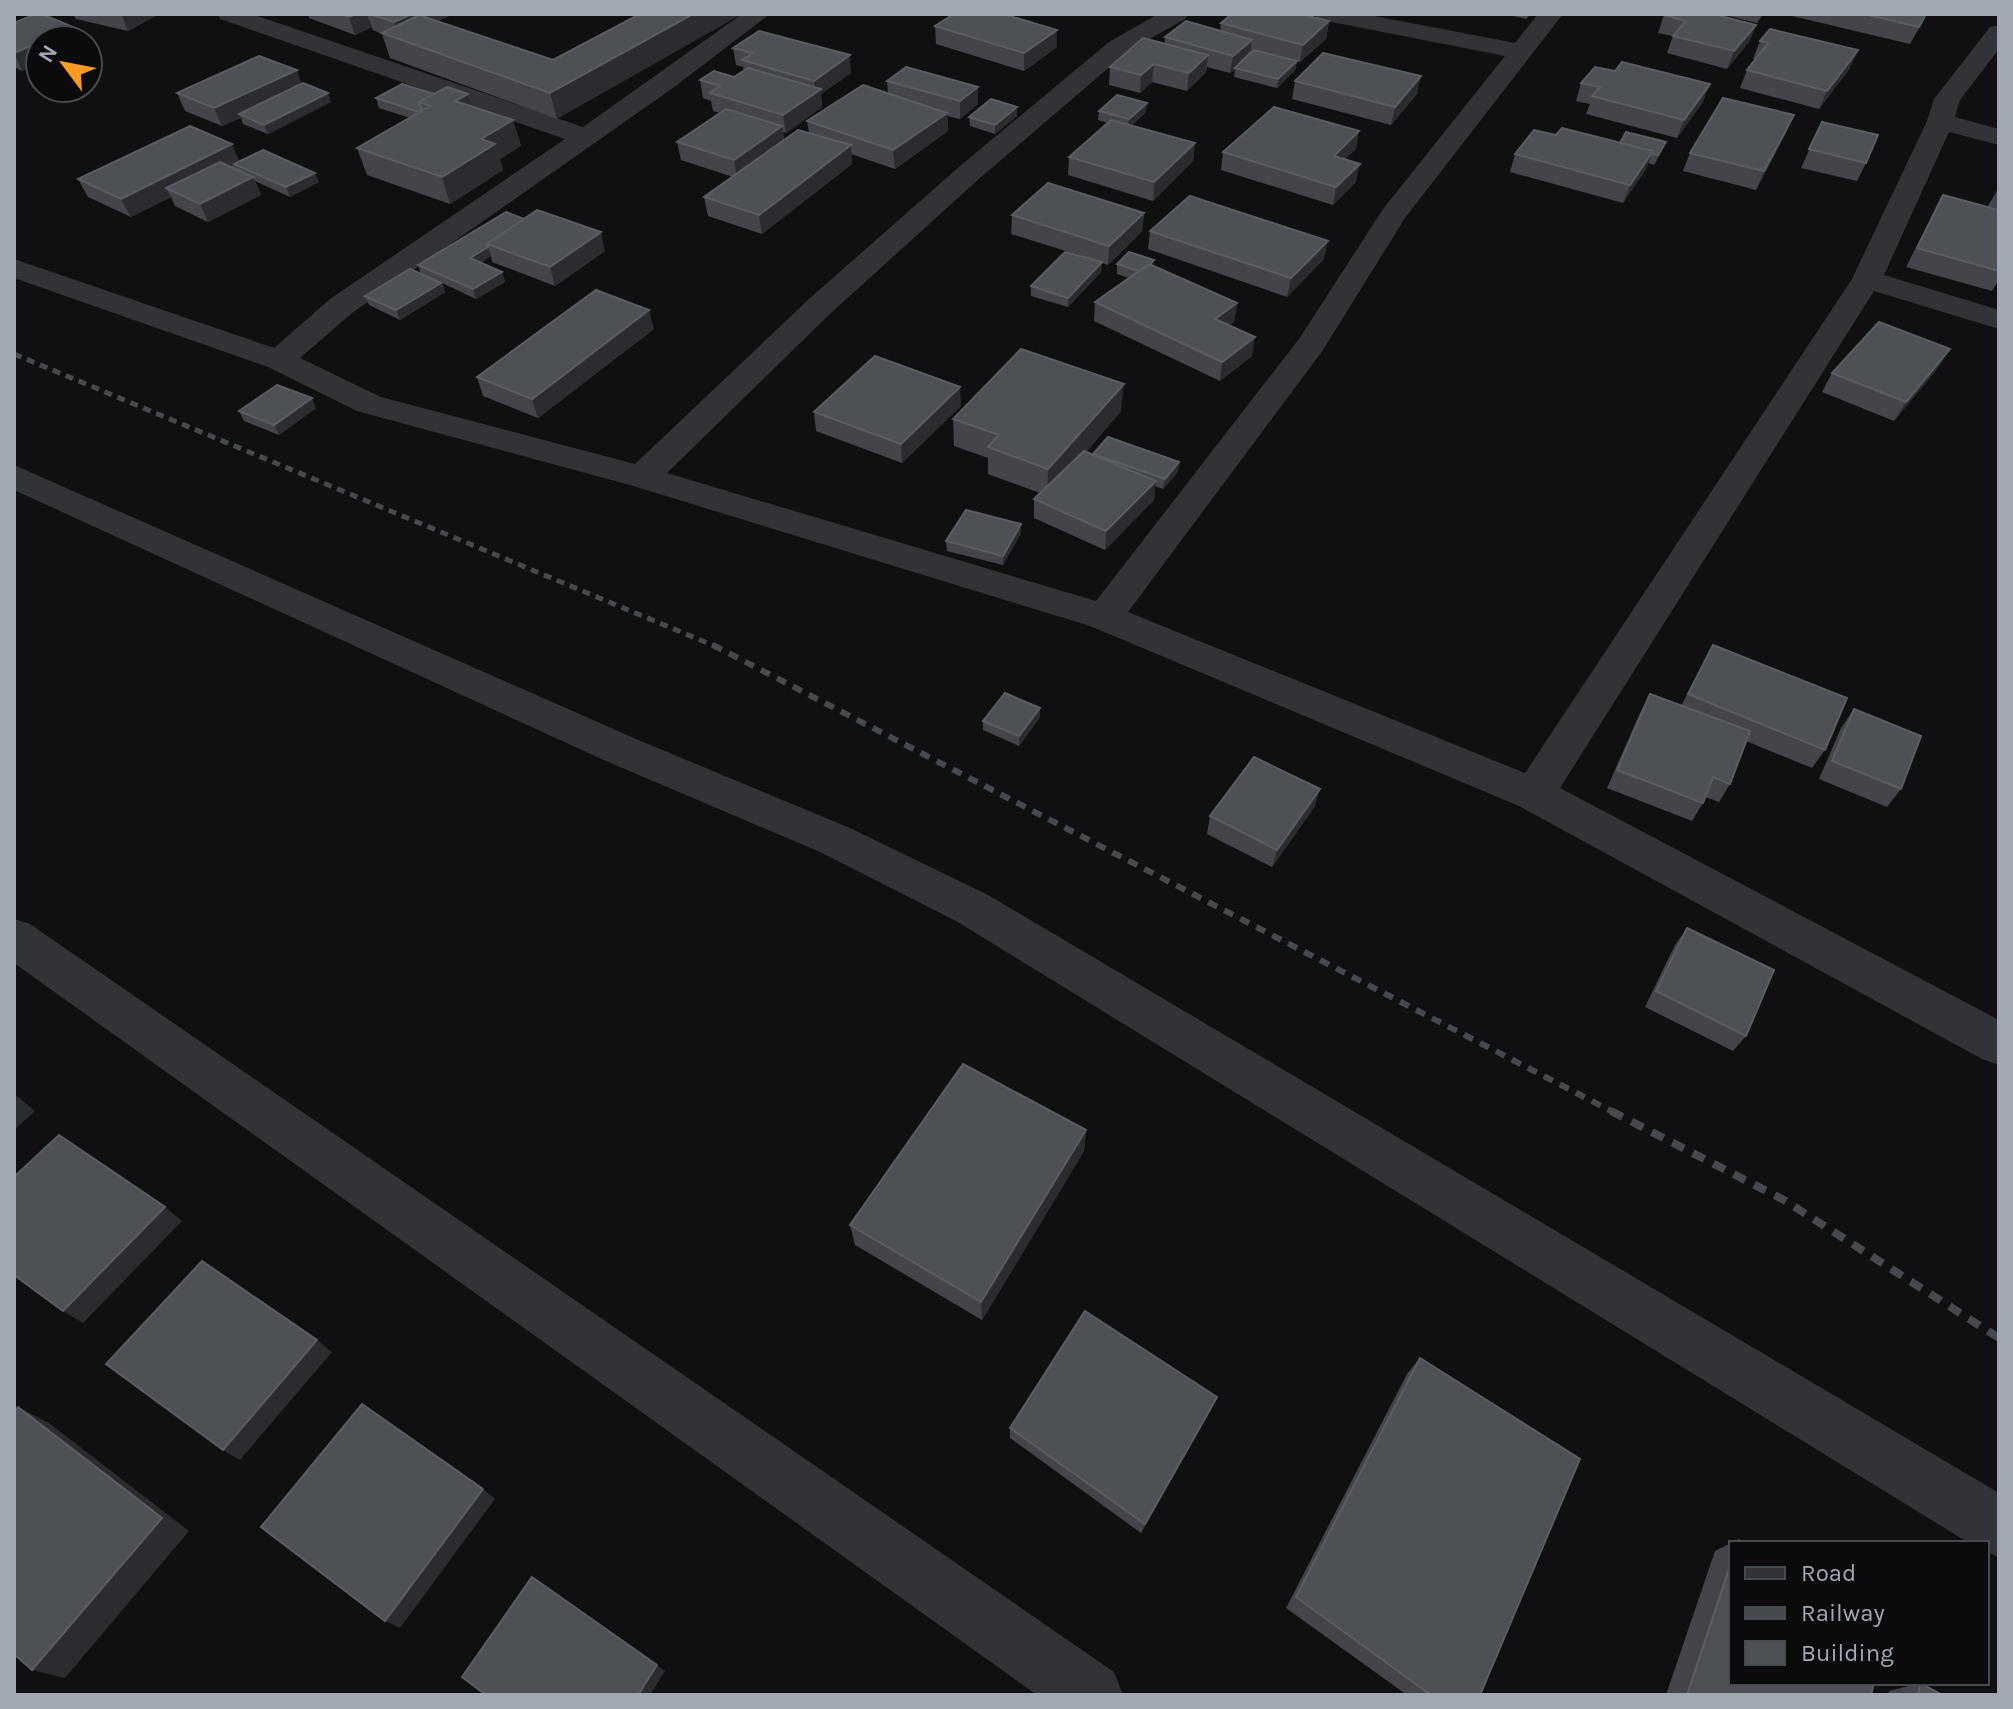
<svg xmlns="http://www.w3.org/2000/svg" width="2013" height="1709" font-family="Karla,sans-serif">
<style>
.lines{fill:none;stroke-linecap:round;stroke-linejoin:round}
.minor{fill:#313337;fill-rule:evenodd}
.rail-far2{stroke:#46494e;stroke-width:5;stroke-dasharray:8 6;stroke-linecap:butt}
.rail-far1{stroke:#46494e;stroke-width:6;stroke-dasharray:10 8;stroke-linecap:butt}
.rail{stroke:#46494e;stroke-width:8;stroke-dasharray:13 10;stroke-linecap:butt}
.wall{fill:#43454a;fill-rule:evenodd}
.shaded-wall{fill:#2a2c2f}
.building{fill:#4d5055;stroke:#5a5e64;stroke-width:2}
</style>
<rect width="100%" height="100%" fill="#101012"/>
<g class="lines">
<path class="minor" d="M217,14h35l331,113 159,-113h28l-97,74 -321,225 -52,45 81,39 254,67 174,-165 151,-133 149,-124 49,-28h30l-3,5 -58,33 -147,126 -149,135 -164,160 429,128 203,-262 84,-130 122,-153 -178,-35 -9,-2 -3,-5h49l151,29 23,-29h25l-158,204 -82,132 -195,262 397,161 327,-494 75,-158 7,-22 56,-72 9,-2v24l-39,51 -5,17 44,12v16l-50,-13 -65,143 115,35v19l-125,-38 -314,497 439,232v45l-17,-6 -463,-253 -429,-180 -460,-141 -273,-74 -89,-44 -254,-89v-19l260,89 56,-49 235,-160 -345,-120z
M14,465l622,274 214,89 138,67 1011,598v64l-12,-5v-9h-18l-1013,-622 -136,-69 -214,-91 -592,-271z
M14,919l16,5 1084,748 9,23h-86l-1023,-732z"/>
<path class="rail-far2" d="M14,354l703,293"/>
<path class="rail-far1" d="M713,645l902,468"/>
<path class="rail" d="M1611,1111l173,89 215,138"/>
</g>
<path class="wall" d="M73,14h86l-31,17 -52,-12z
M308,14h145l-15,7 115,39 4,59 -167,-61 -8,-24 -9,-4 -1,-3 -17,8 -46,-17z
M1505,14h26l-5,5z
M1721,14h42l-6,9z
M1788,14h139l-17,30 -122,-29z
M1664,15l92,10 -7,17 -22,27 -60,-16 6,-17 -15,-3z
M1329,21l-3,18 -26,23 -3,-1 -2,9 -18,18 -43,-11 1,-7 -5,3 -23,-6 -1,5 -19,19 -35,-9 -12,11 -31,-8 1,-18 55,-23v-7l55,-6 1,-8zM1251,49l25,7 -25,-3z
M14,23l26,17v23l-18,8 -8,-4z
M935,26l122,4v17l-33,24 -88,-27z
M1760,41l90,27 -31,41 -79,-21 7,-18 8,-11h-2z
M733,48l118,25 -30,21 1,13 -36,26 -3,-1 1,8 25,-7 -2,-12 81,-28 -1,-12 91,6v17l-18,15 -13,-3 1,15 -53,38 -44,-15 1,10 -90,70 -54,-18 -4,-19 29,-20 -52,-17 -4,-18 43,-29 -7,-2 -2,-10 -8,-3 -3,-18 34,-3 10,-6 -1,-4 -7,-2z
M1295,81l122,13 -26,31 -99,-26z
M1581,83l122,19 -26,36 -91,-24 4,-10 -14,-3z
M302,84l29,18 -63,32 -25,-10 -2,-6 -19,8 -37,-15 -8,-18z
M376,98l96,9 41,13 8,26 -21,13 3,11 -53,34 -83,-29 -10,-27 53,-30 -31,-10z
M1099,111l47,1 -14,13 63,18 -2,18 -40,40 -85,-26 1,-18 39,-34 -10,-3z
M1017,116l-22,18 -25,-8 -1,-9z
M1822,122l44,41 -9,18 -56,-13z
M1786,133l-30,57 -73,-19 7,-18z
M1556,135l64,8 42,8 -8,14 -6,-2 -2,6 -23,34 -113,-31 5,-18z
M1356,149l-11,10 11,23 -23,23 -112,-35 2,-18z
M240,161l79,21 -29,15 -35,-16 6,14 -53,27 -33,-16 -4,-9 -40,20 -43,-20 -10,-18z
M1999,187v22l-11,-3z
M1943,195l56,15v70l-7,11 -86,-24z
M506,212l99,39 -50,35 -63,-24 -1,-6 -11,7 22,9 3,10 -29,17 -34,-16 3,9 -45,28 -31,-15 -4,-9 56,-22 -3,-9z
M1144,213l-2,18 -34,34 -6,-2 -1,9 -33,35 -37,-11v-10l64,-26 -84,-26 1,-19z
M1150,231l174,28 -37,38 -139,-48z
M1117,264l37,2 83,37 -3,19 -5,3 23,31 -32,25 -126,-60 1,-19 34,-24 -12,-4z
M654,329l-116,89 -55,-22 -6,-19z
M1938,368l-44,53 -72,-29 10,-19z
M961,406l-59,57 -86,-32 -2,-19z
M316,408l-37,27 -35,-14 -5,-10z
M1121,411l-35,41 7,3 86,7 -1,10 -15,17 -8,-3 -1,14 -49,50 -71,-32v-19l6,-6 -52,-19v-16l-34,-12 -1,-27z
M1021,533l-18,32 -56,-14 -1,-10z
M1713,645l112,105 -13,18 -66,-27 -16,43 -11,18 -14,-5 -2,6 -11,18 -85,-33 33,-75 10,-19 31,12z
M1854,709l47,80 -14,18 -68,-28 22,-51z
M1040,717l-21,29 -36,-16v-9z
M1315,806l-43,61 -65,-33 3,-18z
M1687,928l59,108 -13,15 -88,-44 30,-62z
M1086,1130l-2,21 -102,169 -127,-75 -5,-20z
M1420,1358l60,337h-73l-121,-87 121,-234z
M1212,1408l-71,125 -131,-95v-10z
M1739,1539l7,4h-15v140l140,12h-205l49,-144z
M1920,1683l22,12h-54l1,-4z"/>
<path class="shaded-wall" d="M121,14h38l-31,17z
M356,14h11l5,13 -17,8 -6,-18z
M412,14h41l-54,26 -5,-18z
M693,14h49l-185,105 -7,-26z
M1926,14h1l-17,30 9,-17z
M1329,21l-3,18 -26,23 3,-17z
M1756,25l-7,17 -22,27 7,-18z
M75,28l6,12h-36z
M1057,30v17l-33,24v-18z
M1252,40l-2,17 -15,11v2l-5,3 3,-17z
M40,42v21l-18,8 -8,-18z
M1858,50l-8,18 -31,41 8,-18z
M850,55l1,18 -30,21 1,13 -36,26 -3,-18 32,-22 -1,-12z
M1208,55l-2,17 -19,19 2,-18z
M1297,61l-2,9 -18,18 1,-9z
M1154,64l-2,18 -12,11 1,-18z
M297,70l6,18 -64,26 2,4 -19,8 -8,-18z
M1421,76l-4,18 -26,31 4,-18z
M1710,84l-7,18 -26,36 7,-18z
M978,87v17l-18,15v-18z
M328,93l3,9 -63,32 -4,-9z
M468,94l8,26 -21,-19z
M1147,103l-1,9 -18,16 1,-9z
M1017,107v9l-22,18v-9z
M947,113l1,18 -53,38 -2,-19z
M1794,115l-8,18 -30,57 8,-19z
M513,120l8,26 -21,13 3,11 -53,34 -8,-27 39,-38z
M782,126l2,18 -47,34 -3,-18z
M1359,131l-3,18 -26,25 4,-18z
M1195,143l-2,18 -40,40 1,-19z
M232,144l8,19 -6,1v1l-56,29 -12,-6 5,9 -40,20 -10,-18z
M851,145l1,19 -90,70 -3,-19z
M1653,151l-7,18 -23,34 7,-18z
M1360,164l-4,18 -23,23 3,-18z
M315,173l4,9 -29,15 -4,-10z
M253,177l8,18 -53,27 -8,-18z
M1144,213l-2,18 -34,34 1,-19z
M601,232l4,19 -50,35 -5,-19z
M1328,241l-4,18 -37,38 4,-19z
M488,247l3,9 -18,11 -3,-9z
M1102,262l-1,10 -33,35v-9z
M502,272l3,10 -29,17 -3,-10z
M441,283l4,9 -45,28 -4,-10z
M1237,303l-3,19 -22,16 3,-19z
M649,310l5,19 -116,89 -6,-19z
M1255,337l-3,19 -32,25 2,-19z
M1950,349l-12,19 -44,53 12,-19z
M1124,384l-3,27 -74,85 1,-27z
M960,387l1,19 -59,57 -1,-19z
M312,398l4,10 -37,27 -5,-10z
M1179,462l-1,10 -15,17 2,-10z
M1156,481l-2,19 -49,50 1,-19z
M1021,524v9l-18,32v-9z
M1040,708v9l-21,29v-10z
M1320,789l-5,17 -43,61 5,-17z
M17,1096l18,15 -21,19v-32z
M1086,1130l-2,21 -102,169 -1,-18z
M165,1207l17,14 -99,102 -20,-12z
M317,1340l15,12 -92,108 -17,-10z
M1217,1397l-5,11 -71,125 4,-9z
M18,1407l31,16 140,108 -124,147 -33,-8z
M483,1489l12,10 -95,129 -15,-7z
M532,1577l133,94 -15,24h-12z"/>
<path class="building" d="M36,14h6l33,14 -30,12h-5v2l-26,11v-30z
M340,14h16l-7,3z
M370,14h42l-18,8z
M640,14h53l-143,79 -168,-60 37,-18 134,45z
M954,14h49l54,16 -33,23 -89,-27z
M1232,14h68l29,7 -26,24 -82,-22z
M1665,14h48l43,11 -22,26 -61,-15 13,-15 -22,-6z
M1864,14h62l-7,13z
M1186,21l66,19 -19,16 -68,-19z
M1770,29l88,21 -31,41 -80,-21 21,-27 -8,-2z
M759,31l91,24 -36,26 -72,-21 11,-7 -20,-5z
M1143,38l65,17 -19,18 -35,-9 -13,11 -31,-8z
M1253,50l44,11 -19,18 -43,-11z
M1323,53l98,23 -26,31 -100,-26z
M259,56l38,14 -83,38 -37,-15z
M1622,62l88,22 -26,36 -92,-24 8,-9 -19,-4 14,-16 20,4z
M906,67l72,20 -18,14 -73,-20z
M748,68l73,21 -38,26 -73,-22 10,-7 -20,-6 14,-9 20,6z
M303,83l25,10 -64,32 -25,-11z
M402,84l32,10 -15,8 3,8 -3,2 -43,-14z
M863,85l84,28 -54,37 -86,-29z
M447,87l21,7 -13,7 58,19 -32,19 14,5 -53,33 -85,-29 73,-42 -11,-4z
M1117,95l30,8 -18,16 -30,-8z
M1723,98l71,17 -30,56 -74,-18z
M991,99l26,8 -22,18 -26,-8z
M1274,107l85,24 -25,25 26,8 -24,23 -113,-35z
M726,109l56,17 -48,34 -57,-18z
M1111,120l84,23 -41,39 -85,-25z
M1822,122l56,13 -12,28 -57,-14z
M190,126l42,18 -111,55 -43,-20z
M1562,128l91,23 -23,34 -115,-31 19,-24 22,5z
M798,130l53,15 -92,70 -55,-18z
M1626,132l40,10 -8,13 -7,-1 2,-3 -33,-8z
M263,150l52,23 -29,14 -52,-23z
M220,162l33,15 -53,27 -34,-16z
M1048,183l96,30 -35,33 -97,-31z
M1943,195l56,15v61l-82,-23z
M1190,196l138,45 -37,37 -141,-47z
M537,210l64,22 -51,35 -63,-23z
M506,212l18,7 -37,25 1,3 -18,11 32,14 -29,17 -55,-24z
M1065,252l37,10 -34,36 -37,-12z
M1129,252l25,8 -4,5 -11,6 -22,-7z
M1149,264l88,39 -22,16 40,18 -33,25 -127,-60z
M410,269l31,14 -45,27 -31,-14z
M596,290l53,20 -117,89 -55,-22z
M1879,322l71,27 -44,53 -74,-29z
M1021,349l103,35 -76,85 -60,-22 11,-12 -46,-16z
M875,356l85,31 -59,57 -87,-32z
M277,385l35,13 -38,27 -35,-14z
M1108,437l71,25 -14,17 -72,-25z
M1084,451l72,30 -50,50 -72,-32z
M966,510l55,14 -18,32 -57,-15z
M1713,645l134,53 -22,52 -137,-56z
M1005,693l35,15 -21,28 -36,-15z
M1650,694l100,37 -20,53 -17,-7 -10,26 -86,-33z
M1854,709l67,27 -20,53 -69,-28z
M1254,757l66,32 -43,61 -67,-34z
M1687,928l87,42 -28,66 -90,-45z
M963,1064l123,66 -105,172 -131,-77z
M59,1135l106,72 -102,104 -49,-36v-98z
M202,1261l115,79 -94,110 -117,-86z
M1085,1311l132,86 -72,127 -135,-96z
M1420,1358l160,101 -100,236h-49l-135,-98z
M362,1404l121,85 -98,132 -124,-94z
M18,1407l144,111 -130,152 -18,-16v-242z
M1731,1563v120h143l-3,12h-184z
M532,1577l125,88 -19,30h-152l-24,-18z
M1920,1683l22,12h-24z"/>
<rect width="2013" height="1709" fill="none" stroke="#a1a8b3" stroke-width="32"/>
<rect x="1729" y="1541" width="260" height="144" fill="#0b0b0d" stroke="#474a4f" stroke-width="2"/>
<rect x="1745" y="1567" width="40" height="12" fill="#313337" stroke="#474a4f" stroke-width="2"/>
<text x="1801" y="1581" font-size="24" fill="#a1a8b3">Road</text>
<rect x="1745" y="1607" width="40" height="12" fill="#46494e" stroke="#474a4f" stroke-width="2"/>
<text x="1801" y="1621" font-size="24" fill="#a1a8b3">Railway</text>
<rect x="1745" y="1641" width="40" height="24" fill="#4d5055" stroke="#474a4f" stroke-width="2"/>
<text x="1801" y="1661" font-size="24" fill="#a1a8b3">Building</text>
<g transform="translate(64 64) rotate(302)"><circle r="38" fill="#0b0b0d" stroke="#474a4f" stroke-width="2"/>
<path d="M0-6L14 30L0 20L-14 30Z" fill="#f89b22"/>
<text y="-12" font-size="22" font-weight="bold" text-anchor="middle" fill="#a1a8b3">N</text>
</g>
</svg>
